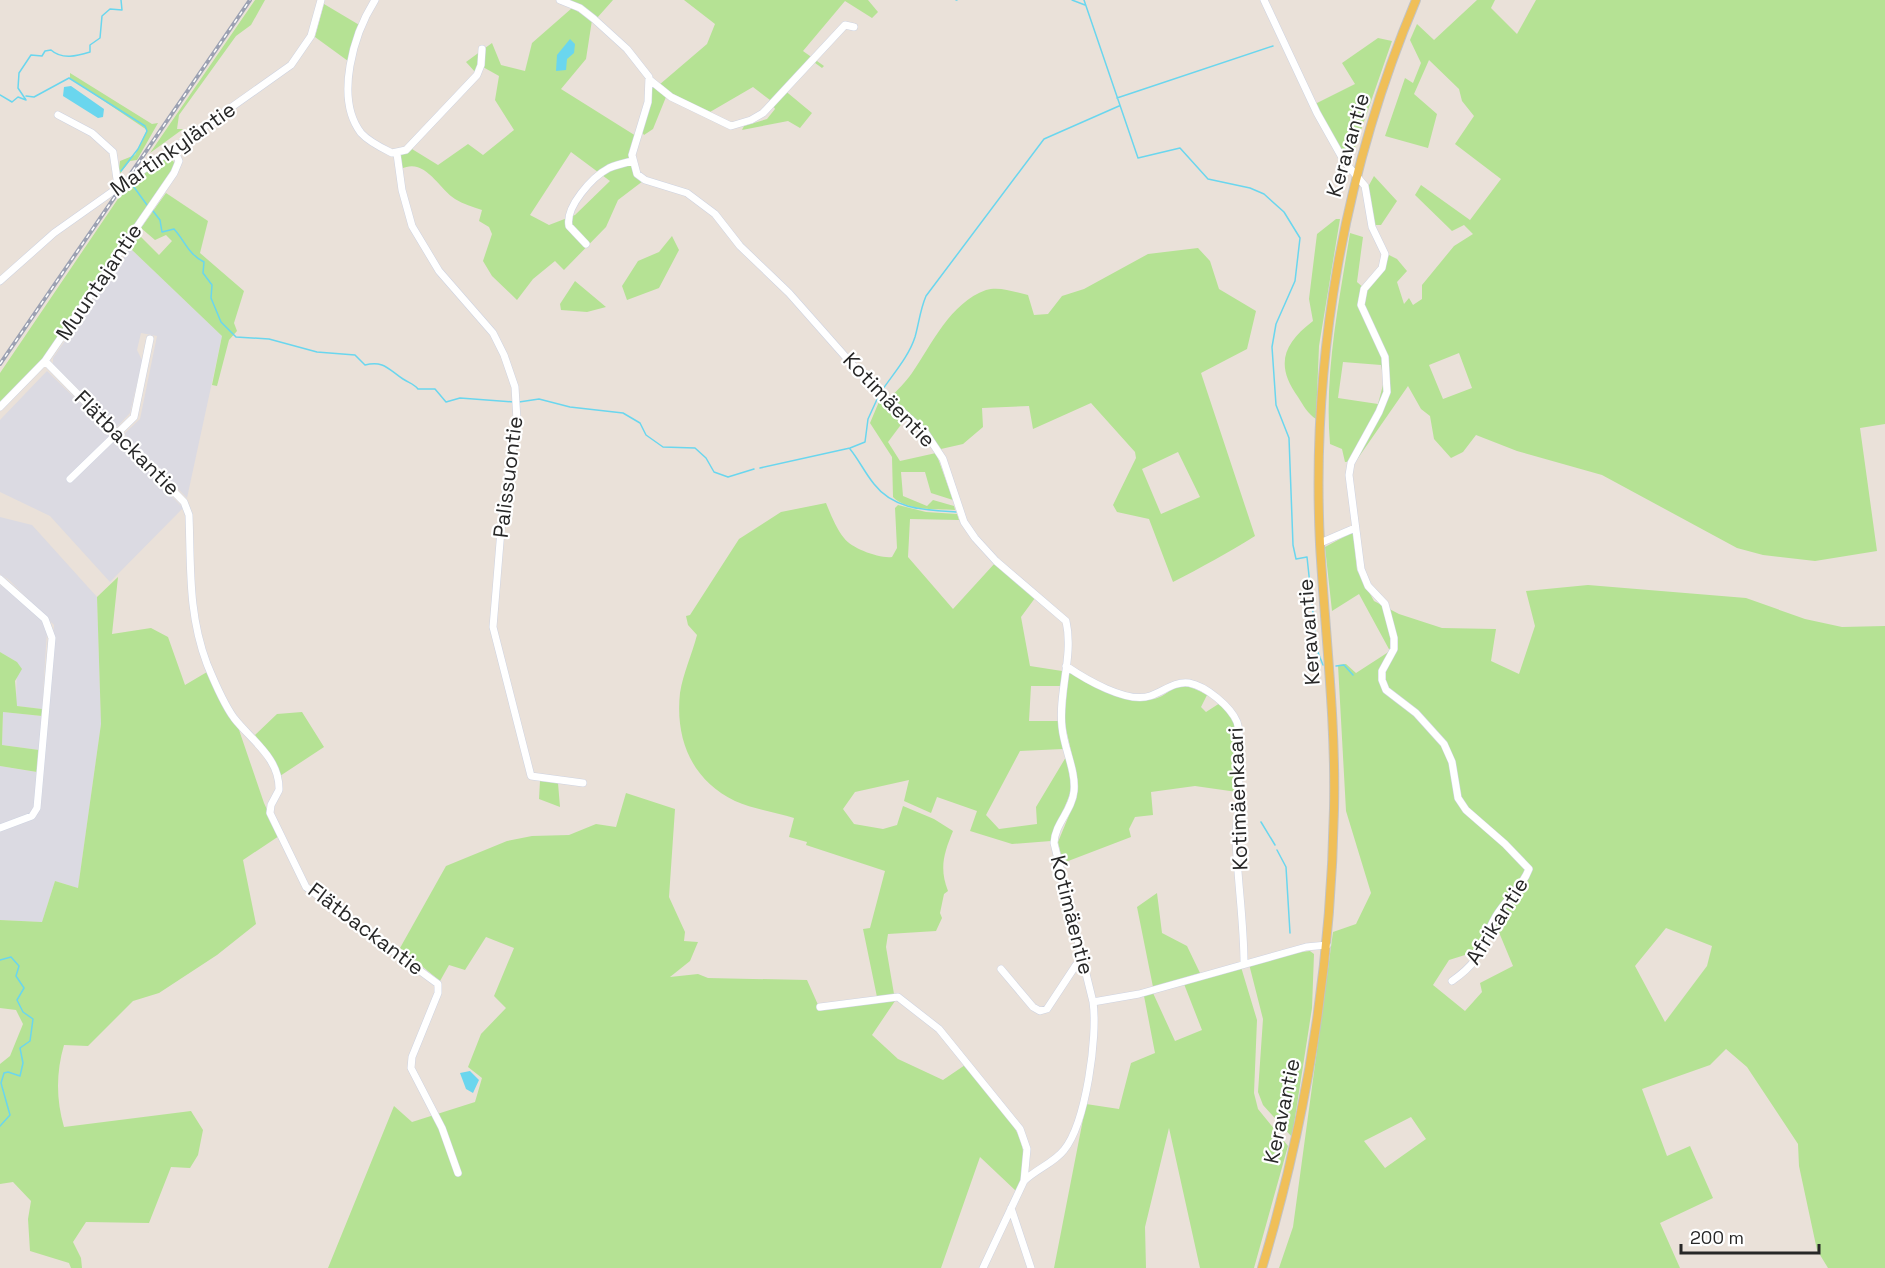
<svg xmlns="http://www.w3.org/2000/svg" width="1885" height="1268" font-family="'Space Grotesk',sans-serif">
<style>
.industrial{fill:#dbdae2}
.green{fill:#b5e294;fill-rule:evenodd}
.water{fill:#6ad6ee}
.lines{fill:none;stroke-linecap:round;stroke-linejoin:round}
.stream{stroke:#6ad6ee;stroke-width:1.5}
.minor-casing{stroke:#ced3e1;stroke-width:8}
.major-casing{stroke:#c3c3c3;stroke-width:10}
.minor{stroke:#fff;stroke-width:7}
.major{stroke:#f0bf58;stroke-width:8}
.rail-casing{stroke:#9ca1b2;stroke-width:4}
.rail{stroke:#fff;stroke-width:1.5;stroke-dasharray:4.5;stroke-linecap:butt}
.labels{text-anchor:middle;stroke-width:4.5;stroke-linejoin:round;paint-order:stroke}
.street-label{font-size:21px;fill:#272727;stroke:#fff}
</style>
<rect width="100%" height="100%" fill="#eae1d9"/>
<path class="industrial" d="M130,248l92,88 -35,162 -63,-64 16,-15 17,-83 -16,-3 -4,17 5,10 -12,53 -13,14 -64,-63v-6z
M47,371l65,63 -46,44 5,3 46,-42 66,69 -73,74 -60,-66 -50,-24v-72z
M0,517l32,8 65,72 4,127 -23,164 -23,-7 -13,41 -42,-2v-154l42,7 12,-148 -45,-45 -9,-6z
M0,585l12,8 30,28 5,10 -5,78 -26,-3 1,-44 -17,-10z
M3,712l39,4 -3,34 -37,-5z"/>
<path class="green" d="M255,0h10l-14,25 -15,11 -57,79 -2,14h6l-33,24z
M565,0h48l-16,18z
M684,0h184l10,12 -6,6 -27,-17 -42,50 21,15 -2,2 -11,-8 -28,29 29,24 -12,15 -12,-7 -46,9 2,-4 23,-7 8,-10 -5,-9 -17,-13 -43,25 -38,-16 -13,-11 48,-41 8,-20z
M1477,0h18l-4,8 26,26 19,-34h349v424l-25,4 17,123 -62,10 -52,-6 -26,-7 -135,-73 -85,-24 -41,-16 -13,17 -12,6 -17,-19 -4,-23 -9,-7 -13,-23 -52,75 -11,1 -3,-13 -12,-5c-6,-70 9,-142 20,-211l13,4 -6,45 8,7 19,-22 5,-12 8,4 10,12 -10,11 7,22 5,-6 4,7 9,-6v-14l32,-39 19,-12 -9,-9 -12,6 -37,-36 6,-10 49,35 31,-41 -46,-35 19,-28 -12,-15 -3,-12 -30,-29 -15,34 23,20 -9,34 -43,-12 20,-58 8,5 8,-20 -11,-23 7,-16 17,16zM1459,353l13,35 -29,11 -14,-34zM1343,362l38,3 3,16 -6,23 -40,-6z
M324,4l37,22 -13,35 -33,-24z
M572,8l20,12 -6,39 -25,30 75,47c-3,18 -11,34 7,45l-25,19 -12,27 -42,43 -9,-9 -22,18 -16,21 -25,-24 -9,-15 9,-27 -3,-7 -10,-6 3,-11c-9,-3 -19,-6 -27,-11 -17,-11 -30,-42 -54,-30v-14l11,-6 26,16 30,-21 15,11 31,-25 -19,-30 4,-24 -16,-9 -7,6 -10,-11 26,-19 9,22 24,6 7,-28zM571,152l39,29 -35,34 -26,10 -19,-10z
M1378,38l14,3 -40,115 -4,1 -4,-3 -29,-50 40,-20 -13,-21z
M70,73l82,51 6,-1 -21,37 -7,1 -12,15 2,-15 15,-6 12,-25 -77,-52z
M653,85l13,12 -13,32 -9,6 -2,-3z
M170,154l5,11 -138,202 -37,37v-31l128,-189z
M1374,176l23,25 -16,24h-7l-6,-38z
M166,193l42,28 -8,32 44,38 -10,32 3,8 -8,9 -12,46 -5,-1 10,-49 -92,-88 8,-14 21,21 13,-14 -6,-6 -11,5 -14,-12z
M1336,219h4l-21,127 -3,73c-8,-5 -13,-14 -18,-22 -23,-32 -15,-53 15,-76l-4,-22 8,-65z
M672,236l7,14 -20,38 -32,12 -5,-14 16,-25 21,-9z
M1198,248l12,13 9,28 37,22 -9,38 -46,24 54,163c-27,17 -53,31 -82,46l-24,-63 -32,-7 -4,-7 23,-47 -1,-6 -44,-49 -58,26 -4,-23 -47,2 1,19 -20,17 -22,5 -20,-25 -31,-26c7,-8 16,-16 22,-25 20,-29 38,-70 74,-83 13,-4 29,2 42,5l6,20 14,-1 14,-18 22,-7 64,-35zM1178,452l22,45 -39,17 -19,-45z
M575,281l31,26 -19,5 -26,-2 -1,-6z
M881,397l25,21 -18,24 12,19 36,-8 17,47 -22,-7 -6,-21h-24l2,24 24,10 6,-6 21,6 1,4c-18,-1 -49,1 -62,-13l-1,-40 -22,-34z
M826,503c5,12 10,25 18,35 7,10 36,21 48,19l5,-9 -2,-40 3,-3 28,7 31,2 2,6 -49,-1 -2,38 45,52 42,-46 40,35 -14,19 9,49 32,5 -1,15h-30l-2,35h31l3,28 -43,2 -34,64 13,14 38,-5 -1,-17 30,-50 6,32 -21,52 -39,3 -42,-13 7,-20 -40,-14 -6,16 -27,-12 5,-21 -54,12 -12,17 11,15 29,5 14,-4 6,-19 31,13 19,12c-9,22 -14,37 -5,60l-4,3 -4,19 2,5 -6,13 -48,3 -2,13 8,47 -17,3 -14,-68 7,-1 15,-57 -79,-26 1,-3 -18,-5 5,-19c-19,-6 -41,-9 -59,-17 -43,-21 -60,-61 -55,-108 3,-19 12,-39 17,-58l-9,-10 -2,-9 4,-1 49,-76 42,-27z
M1353,532l4,38 17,31 25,13 43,14 54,1 -5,32 28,13 16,-48 -9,-35 62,-6 158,13 59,21 37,8 43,-1v642h-57l-11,-18 -18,-84 -1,-22 -51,-77 -21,-18 -16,16 -68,24 25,67 23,-10 23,52 -53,25 20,45h-401l14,-41 40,-295 23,-8 15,-31 -25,-82 -8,-146 8,-1 10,9 34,-22 -31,-57 -27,17 -7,-64zM1493,918l20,48 -33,17 2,9 -17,19 -32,-26 16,-25 32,-10zM1666,928l46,18 -5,20 -42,56 -30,-56zM1411,1117l15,22 -41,29 -21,-27z
M118,577l-6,57 39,-6 17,9 17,48 22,-13 30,52 27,79 15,33 -36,24 13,64 -39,31 -58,38 -26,8 -45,45 -24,-1c-8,27 -8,55 0,82l127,-16 12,19 -5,25 -8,13 -19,-1 -22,56 -63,-1 -13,20 8,16 1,10h-11l-2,-5 -39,-12 -2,-32 3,-18 -18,-19 -13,2v-120l10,-8 13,-32 -7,-14 -16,-2v-88l42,2 13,-41 23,7 23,-164 -4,-127z
M0,652l17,10 5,7 -7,12 2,25 25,3v7l-39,-4 -1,33 37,5 -2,22 -37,-6z
M1069,671c23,13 50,31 78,29 29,-2 21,-27 60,-5l-6,12 5,5 14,-9 15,21 2,68 -42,-6 -44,6 2,23 -18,2 -6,12 2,8 -68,26 -5,-21 19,-46v-19l-13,-57z
M302,712l22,35 -44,29 -5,-14 -20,-27 22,-21z
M540,781l18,2 2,24 -21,-8z
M626,793l49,16 -6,88 16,35 -1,9 14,1 -8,19 -20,16 28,-3 10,4 99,2 12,27 78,-9 -25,37 26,24 45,21 22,-15c30,37 78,75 51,126l-36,-34 -39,111h-613l66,-162 18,16 63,-20 7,-24 -14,-11 13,-33 25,-26 -12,-12 20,-48 -28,-11 -21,33 -16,-5 -9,16 -40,-33 46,-82 61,-25 25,-5 37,-1 27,-11 20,3z
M1157,893l5,40 25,13 13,27 -47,14 -16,-80z
M1310,951l4,3 -2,54 -20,129 -29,-32 -5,-13 5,-73 -14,-55 37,-10z
M1241,967l16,53 -3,73 4,16 30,37 -34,122h-54l-31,-140 -24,99 1,41h-92l32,-164 33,5 12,-46 24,-10 -11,-57 9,-3 22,48 27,-11 -18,-46z"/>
<path class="water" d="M570,39l5,5 -1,9 -7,6 -1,11 -10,1 1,-16z
M71,86l33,23 -1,8 -5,1 -35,-22 1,-9z
M470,1071l9,9 -6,13 -7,-4 -6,-16z"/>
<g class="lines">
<path class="stream" d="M956,0h1
M1072,0l13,5
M1084,0l54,158 42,-10 28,31 42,9 14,6 20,18 16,26 -5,43 -19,43 -4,23 4,58 13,33 4,107 3,14 11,-2 10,93 6,15
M0,95l12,7 6,-5 8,3 -8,-12 1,-15 12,-18 11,1 3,-5 6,-1c11,10 26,6 39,2v-7l10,-7 2,-22 8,-7 12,1 -1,-10
M26,96l8,1 35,-19 76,48 2,5 -9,18 -17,22
M1117,98l156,-52
M123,176l1,2
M131,183l16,22
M153,211l7,9 2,12 12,-3c11,12 14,25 30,33l-1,11 9,12 -1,13 10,24 15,15 33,2 48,13 38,3 10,10c19,-5 24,5 38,14 6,4 11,5 15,10h17l11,13 14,-4 54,4
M883,389c11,-16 26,-33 32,-52 4,-14 5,-27 11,-41l118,-157 75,-33
M519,402l20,-3 31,8 53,6 17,10 6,12 17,12 32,1 11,10 8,14 14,5 26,-8
M850,449c9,11 15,24 24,35 20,26 52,26 82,28
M760,468l90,-20 15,-6 3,-23 11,-24
M1336,666l8,-1 9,10
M1261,822l14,23
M1277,850l9,17 4,66
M0,960l11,-3 8,9 -3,10 8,12 -7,12 6,12 10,7 -3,22 -10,7 3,15 -3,13 -12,-4 -4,1 -3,10 9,32 -10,11"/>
<defs>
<path id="minor" d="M375,0c-21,33 -41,98 -14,133 8,9 21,15 31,20l14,-3 71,-75 4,-10 1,-16
M560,0l20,8 14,11 33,30 22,28 -1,25 -16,53 5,19 8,6 42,13 28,21 25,32 49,47 77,87 59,52 18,27 21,63 11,16 21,23 70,60c8,35 -8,71 -4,106 2,22 14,43 12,64 -2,20 -19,32 -20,52l39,159 46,-8 167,-47 21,-2
M1264,0l53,113 27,48 21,25 7,41 13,27 -3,14 -18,21 -3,16 24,52 2,35 -8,20 -28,51 -2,12 12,94 7,17 17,18 9,34v11l-12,22v9l4,10 30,23 28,31 8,18 6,36 8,12 39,34 24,25c-7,19 -23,30 -33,47 -18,31 -10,41 -44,65
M650,80l21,17 60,29 20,-6 12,-7 82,-88 9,2
M58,115l34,18 21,19 5,34
M397,154l5,36 10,36 27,45 54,62 11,22 11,32 2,33 -15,98 -9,109 38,149 52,7
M586,244l-17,-18c-4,-19 23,-49 40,-58 7,-3 15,-5 23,-7
M0,281l54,-48 237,-168 20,-29 10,-36
M45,361l139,141 5,13c2,52 -1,99 18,149 7,17 16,39 27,54 17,22 46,40 45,72l-8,15 -1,8 36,74 132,97v9l-26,64 -1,11 31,60 16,45
M0,407l45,-46 129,-188 5,-12 -6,-13
M70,479l64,-62 16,-78
M1320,543l35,-15
M0,579l45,40 7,19 -15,170 -5,8 -32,12
M1066,666c19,13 61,38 84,30 13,-4 24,-15 39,-13 17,3 42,24 48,39 5,14 0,27 0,41 -1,9 2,18 3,27 0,16 -4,31 -4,46 1,43 8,85 8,128
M1001,969l32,38 7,4 7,-2 29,-44 7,-4
M820,1007l78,-10 41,32 81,100 7,20 -3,32
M1011,1208l20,60
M983,1268l41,-87c12,-12 30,-18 40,-31 22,-27 34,-114 29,-148"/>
<path id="major" d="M1262,1268c45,-149 69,-304 72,-459 2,-89 -9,-177 -14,-265 -9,-186 24,-373 96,-544"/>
</defs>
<use href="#minor" class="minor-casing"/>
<use href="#major" class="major-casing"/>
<use href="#minor" class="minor"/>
<use href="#major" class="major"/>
<defs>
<path id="rail" d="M0,364l250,-364"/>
</defs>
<use href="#rail" class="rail-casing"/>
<use href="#rail" class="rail"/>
</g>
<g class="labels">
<g class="street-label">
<text transform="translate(1348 145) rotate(-74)" y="7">Keravantie</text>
<text transform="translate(173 149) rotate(-35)" y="7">Martinkyläntie</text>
<text transform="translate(99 282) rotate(-56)" y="7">Muuntajantie</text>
<text transform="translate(889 400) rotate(46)" y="7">Kotimäentie</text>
<text transform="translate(127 443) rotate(45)" y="7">Flätbackantie</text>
<text transform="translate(508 477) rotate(-83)" y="7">Palissuontie</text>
<text transform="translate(1309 632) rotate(-94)" y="7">Keravantie</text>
<text transform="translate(1238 799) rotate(-92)" y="7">Kotimäenkaari</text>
<text transform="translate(1072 915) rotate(76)" y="7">Kotimäentie</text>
<text transform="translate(1497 921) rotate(-58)" y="7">Afrikantie</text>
<text transform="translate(366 929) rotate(37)" y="7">Flätbackantie</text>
<text transform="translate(1282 1111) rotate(-78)" y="7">Keravantie</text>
</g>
</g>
<path d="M1681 1244v9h138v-9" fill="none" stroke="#272727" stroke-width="3"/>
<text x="1690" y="1244" font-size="18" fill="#272727" stroke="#ffffff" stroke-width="4.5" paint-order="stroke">200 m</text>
</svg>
